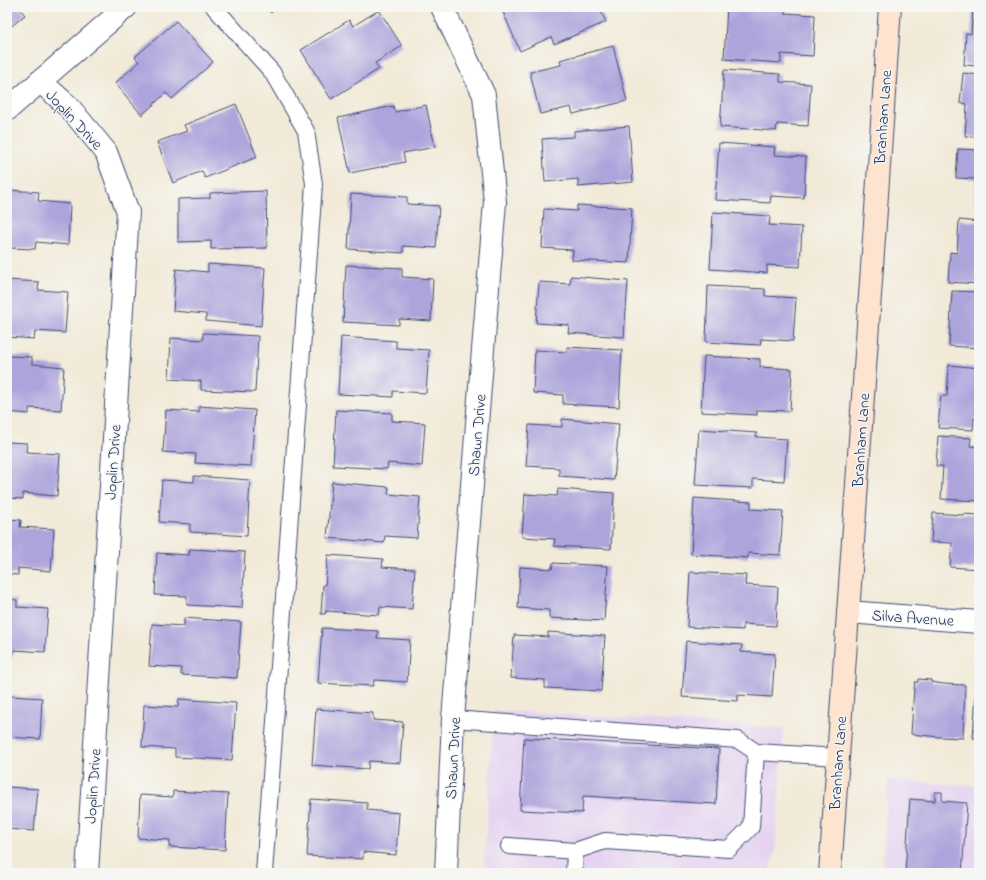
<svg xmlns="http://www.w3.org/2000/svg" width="986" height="880" font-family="'Indie Flower',sans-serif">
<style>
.built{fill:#e5d3f1}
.building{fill:#aea4dc}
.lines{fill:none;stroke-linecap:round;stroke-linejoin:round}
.service-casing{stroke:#3b4b70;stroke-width:18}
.minor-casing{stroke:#3b4b70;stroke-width:24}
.secondary-casing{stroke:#3b4b70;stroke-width:24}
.service{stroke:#fff;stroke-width:16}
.minor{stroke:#fff;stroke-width:22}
.secondary{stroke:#fde4d1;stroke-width:22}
.labels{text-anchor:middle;stroke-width:3;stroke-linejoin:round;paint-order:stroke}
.street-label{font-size:16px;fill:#1b2f5e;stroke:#f6f6f2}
</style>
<rect width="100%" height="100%" fill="#f6f6f2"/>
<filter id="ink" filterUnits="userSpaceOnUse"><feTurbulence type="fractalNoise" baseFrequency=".025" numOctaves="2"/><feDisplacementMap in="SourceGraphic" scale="8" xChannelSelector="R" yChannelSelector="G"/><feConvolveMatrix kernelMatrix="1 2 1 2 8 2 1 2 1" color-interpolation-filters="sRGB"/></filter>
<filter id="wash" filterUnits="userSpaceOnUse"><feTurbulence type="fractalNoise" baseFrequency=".012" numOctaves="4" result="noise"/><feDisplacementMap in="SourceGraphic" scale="16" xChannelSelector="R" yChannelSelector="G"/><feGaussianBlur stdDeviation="0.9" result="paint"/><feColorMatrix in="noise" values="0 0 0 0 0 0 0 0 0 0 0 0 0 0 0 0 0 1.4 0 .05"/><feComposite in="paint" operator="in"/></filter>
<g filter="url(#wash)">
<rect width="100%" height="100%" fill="#f2ead8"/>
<path class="built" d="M494,710l290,18 -9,124 -5,17 -4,4h-278l-4,-11z
M888,780l91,6v87h-97z"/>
<g id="blocks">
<path class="building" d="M7,7h11l7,8 -18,15z
M266,7h11l-6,6z
M514,7h85l7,15 -52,22 -3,-7 -31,14 -17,-39z
M727,7h58v6l30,2 -2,41 -32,-2v9l-57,-4z
M973,7h6v59l-15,-1 2,-32 5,1z
M379,10l23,36 -27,17 4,6 -48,30 -30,-49 48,-30 4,6z
M176,21l37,41 -41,37 -6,-6 -24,22 -27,-32 24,-21 -4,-5z
M613,46l14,55 -54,13 -2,-7 -31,7 -10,-42 31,-7 -1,-5z
M724,70l56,4v8l31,2 -3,42 -31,-2 -1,7 -56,-4z
M963,73l16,2v62l-14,-1 2,-32 -7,-1z
M236,104l21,53 -52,21 -3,-7 -29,12 -16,-41 30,-11 -3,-6z
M426,105l9,42 -32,6 2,9 -55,11 -12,-55 55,-12 2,6z
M629,126l4,56 -55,5v-8l-33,3 -3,-43 32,-2v-6z
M719,143l56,4 -1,8 32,2 -2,41 -33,-2 -1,7 -55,-3z
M958,149l21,1v53h-5l2,-24 -20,-1z
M7,190l32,2 -1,9 32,3 -2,41 -32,-3 -1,7 -28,-1z
M266,191l1,57 -56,1v-8l-33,1v-43l32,-1v-5z
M351,194l56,3v7l32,2 -3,42 -33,-2v7l-55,-4z
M577,205l55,3 -3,55 -57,-3 1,-10 -31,-2 2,-39 33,2z
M713,212l57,4 -1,9 33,2 -2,40 -33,-2v8l-57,-4z
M959,220l20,2v62l-31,-2 2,-30 7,1z
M208,264l57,4 -4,58 -55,-5v-7l-33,-3 3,-42 32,3z
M346,265l56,3v9l31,2 -2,42 -32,-2v6l-56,-3z
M571,276l57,5 -4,56 -56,-4 1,-8 -33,-2 3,-41 31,2z
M7,280l32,2 -1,8 30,2 -3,41 -30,-2 -1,8 -27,-2z
M708,286l57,3v7l31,2 -3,43 -32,-2 -1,6 -54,-3z
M952,291l27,1v56l-30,-2z
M203,333l55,3 -3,56 -54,-2v-9l-32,-2 2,-41 32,2z
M341,337l55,4v7l33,2 -3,43 -33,-2v6l-55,-3z
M567,347l55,3 -3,57 -56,-3v-9l-30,-2 2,-43 32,2z
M7,356l25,1v7l32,3 -3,43 -32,-2v6l-22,-2z
M704,356l56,3v8l32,2 -2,42 -33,-1v5l-56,-3z
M949,365l30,3v50h-5l-1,12 -35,-2 3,-32h6z
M199,406l56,4 -4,56 -56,-3 1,-9 -33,-2 3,-42 33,2z
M336,410l56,3v8l33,2 -3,43 -34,-3 -1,6 -54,-3z
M562,419l57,5 -5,56 -55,-4v-8l-33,-2 3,-41 33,2z
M699,429l58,4 -1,4 31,2 -3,42 -31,-2v9l-58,-3z
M938,436l33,2 -1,8 9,1v54l-38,-2 2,-33h-7z
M7,442l20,1 -1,9 34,2 -3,42 -34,-3v6l-16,-1z
M194,476l56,4 -3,56 -57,-4v-8l-31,-2 3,-42 32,2z
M332,482l57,5 -1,7 32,3 -3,41 -32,-2 -1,7 -57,-5z
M558,489l56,4 -3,56 -57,-3 1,-7 -33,-2 3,-43 32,2z
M694,498l57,4v7l32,2 -3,44 -32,-2v5l-57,-4z
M933,513l30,2v-1l16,1v54l-29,-2 2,-24 -21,-1z
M7,519l14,1 -1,7 34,2 -3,42 -33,-3v7l-11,-1z
M190,549l55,3 -3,56 -55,-3v-9l-32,-1 2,-42 32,2z
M328,555l55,4 -1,8 33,2 -3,40 -32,-2 -1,8 -53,-4 -1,3h-4l2,-29h2z
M553,563l55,3 -4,55 -55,-3v-8l-31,-2 2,-41 32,2z
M690,572l56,3 -1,10 33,2 -2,39 -33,-2v6l-56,-3z
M7,599l10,1v7l31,2 -3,43 -31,-2 -1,6h-6z
M184,618l57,4 -4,56 -56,-3v-7l-32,-2 3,-42 32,2z
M322,628l56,3 -1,7 33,2 -3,42 -33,-2 -1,6 -55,-3z
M548,632l57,4 -4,55 -56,-3v-8l-34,-2 3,-43 34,2z
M686,641l56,4 -1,7 34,2 -3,43 -34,-2v6l-56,-4z
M918,679l13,1v2l13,2 21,1 -2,53 -24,-1 -28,-3 3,-46 1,-6h3z
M7,688h3v8l32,2 -2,41 -33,-2z
M976,693l3,1v44h-6z
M179,699l57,4 -4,57 -57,-3v-8l-33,-2 2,-42 34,2z
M316,709l57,4v7l30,2 -3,41 -31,-2 -1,8 -56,-4z
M524,738l195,11 -3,55 -133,-8 -1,17 -62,-3z
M7,787l31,2 -4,42 -27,-2z
M173,791l55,3 -3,56 -56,-3 1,-7 -32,-2 2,-43 33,2z
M935,792h7v9l25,2 -5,70h-57l5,-74 25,2z
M311,799l56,4v7l32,3 -3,42 -33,-3v7l-56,-3z"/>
</g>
</g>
<g filter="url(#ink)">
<use href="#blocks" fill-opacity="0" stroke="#3b4b70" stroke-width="1"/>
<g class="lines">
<defs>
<path id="service" d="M214,7l58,65 34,59 8,53 -50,689
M453,719l285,21 18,12
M509,846l66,5 30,-10 124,8 22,-22 5,-75 82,5
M574,873l1,-22"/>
<path id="minor" d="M442,7l42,88 11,107 -42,517 -7,154
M40,81l29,26 37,45 22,60 -41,661
M7,110l119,-103
M848,612l131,10"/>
<path id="secondary" d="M830,873l60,-866"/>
</defs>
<use href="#service" class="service-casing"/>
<use href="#minor" class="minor-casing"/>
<use href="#secondary" class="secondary-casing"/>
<use href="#service" class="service"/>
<use href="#minor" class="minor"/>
<use href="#secondary" class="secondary"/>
</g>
</g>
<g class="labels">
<g class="street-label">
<text transform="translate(882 117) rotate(-86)" y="6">Branham Lane</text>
<text transform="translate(75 119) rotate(47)" y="6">Joplin Drive</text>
<text transform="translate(476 435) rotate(-85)" y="6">Shawn Drive</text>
<text transform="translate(860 440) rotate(-86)" y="6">Branham Lane</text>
<text transform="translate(112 462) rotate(-86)" y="6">Joplin Drive</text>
<text transform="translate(913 617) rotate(4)" y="6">Silva Avenue</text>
<text transform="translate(452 758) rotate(-87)" y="6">Shawn Drive</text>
<text transform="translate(837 763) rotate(-86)" y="6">Branham Lane</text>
<text transform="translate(92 786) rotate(-86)" y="6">Joplin Drive</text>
</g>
</g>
<rect width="986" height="880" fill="none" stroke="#f6f6f2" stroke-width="24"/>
</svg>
